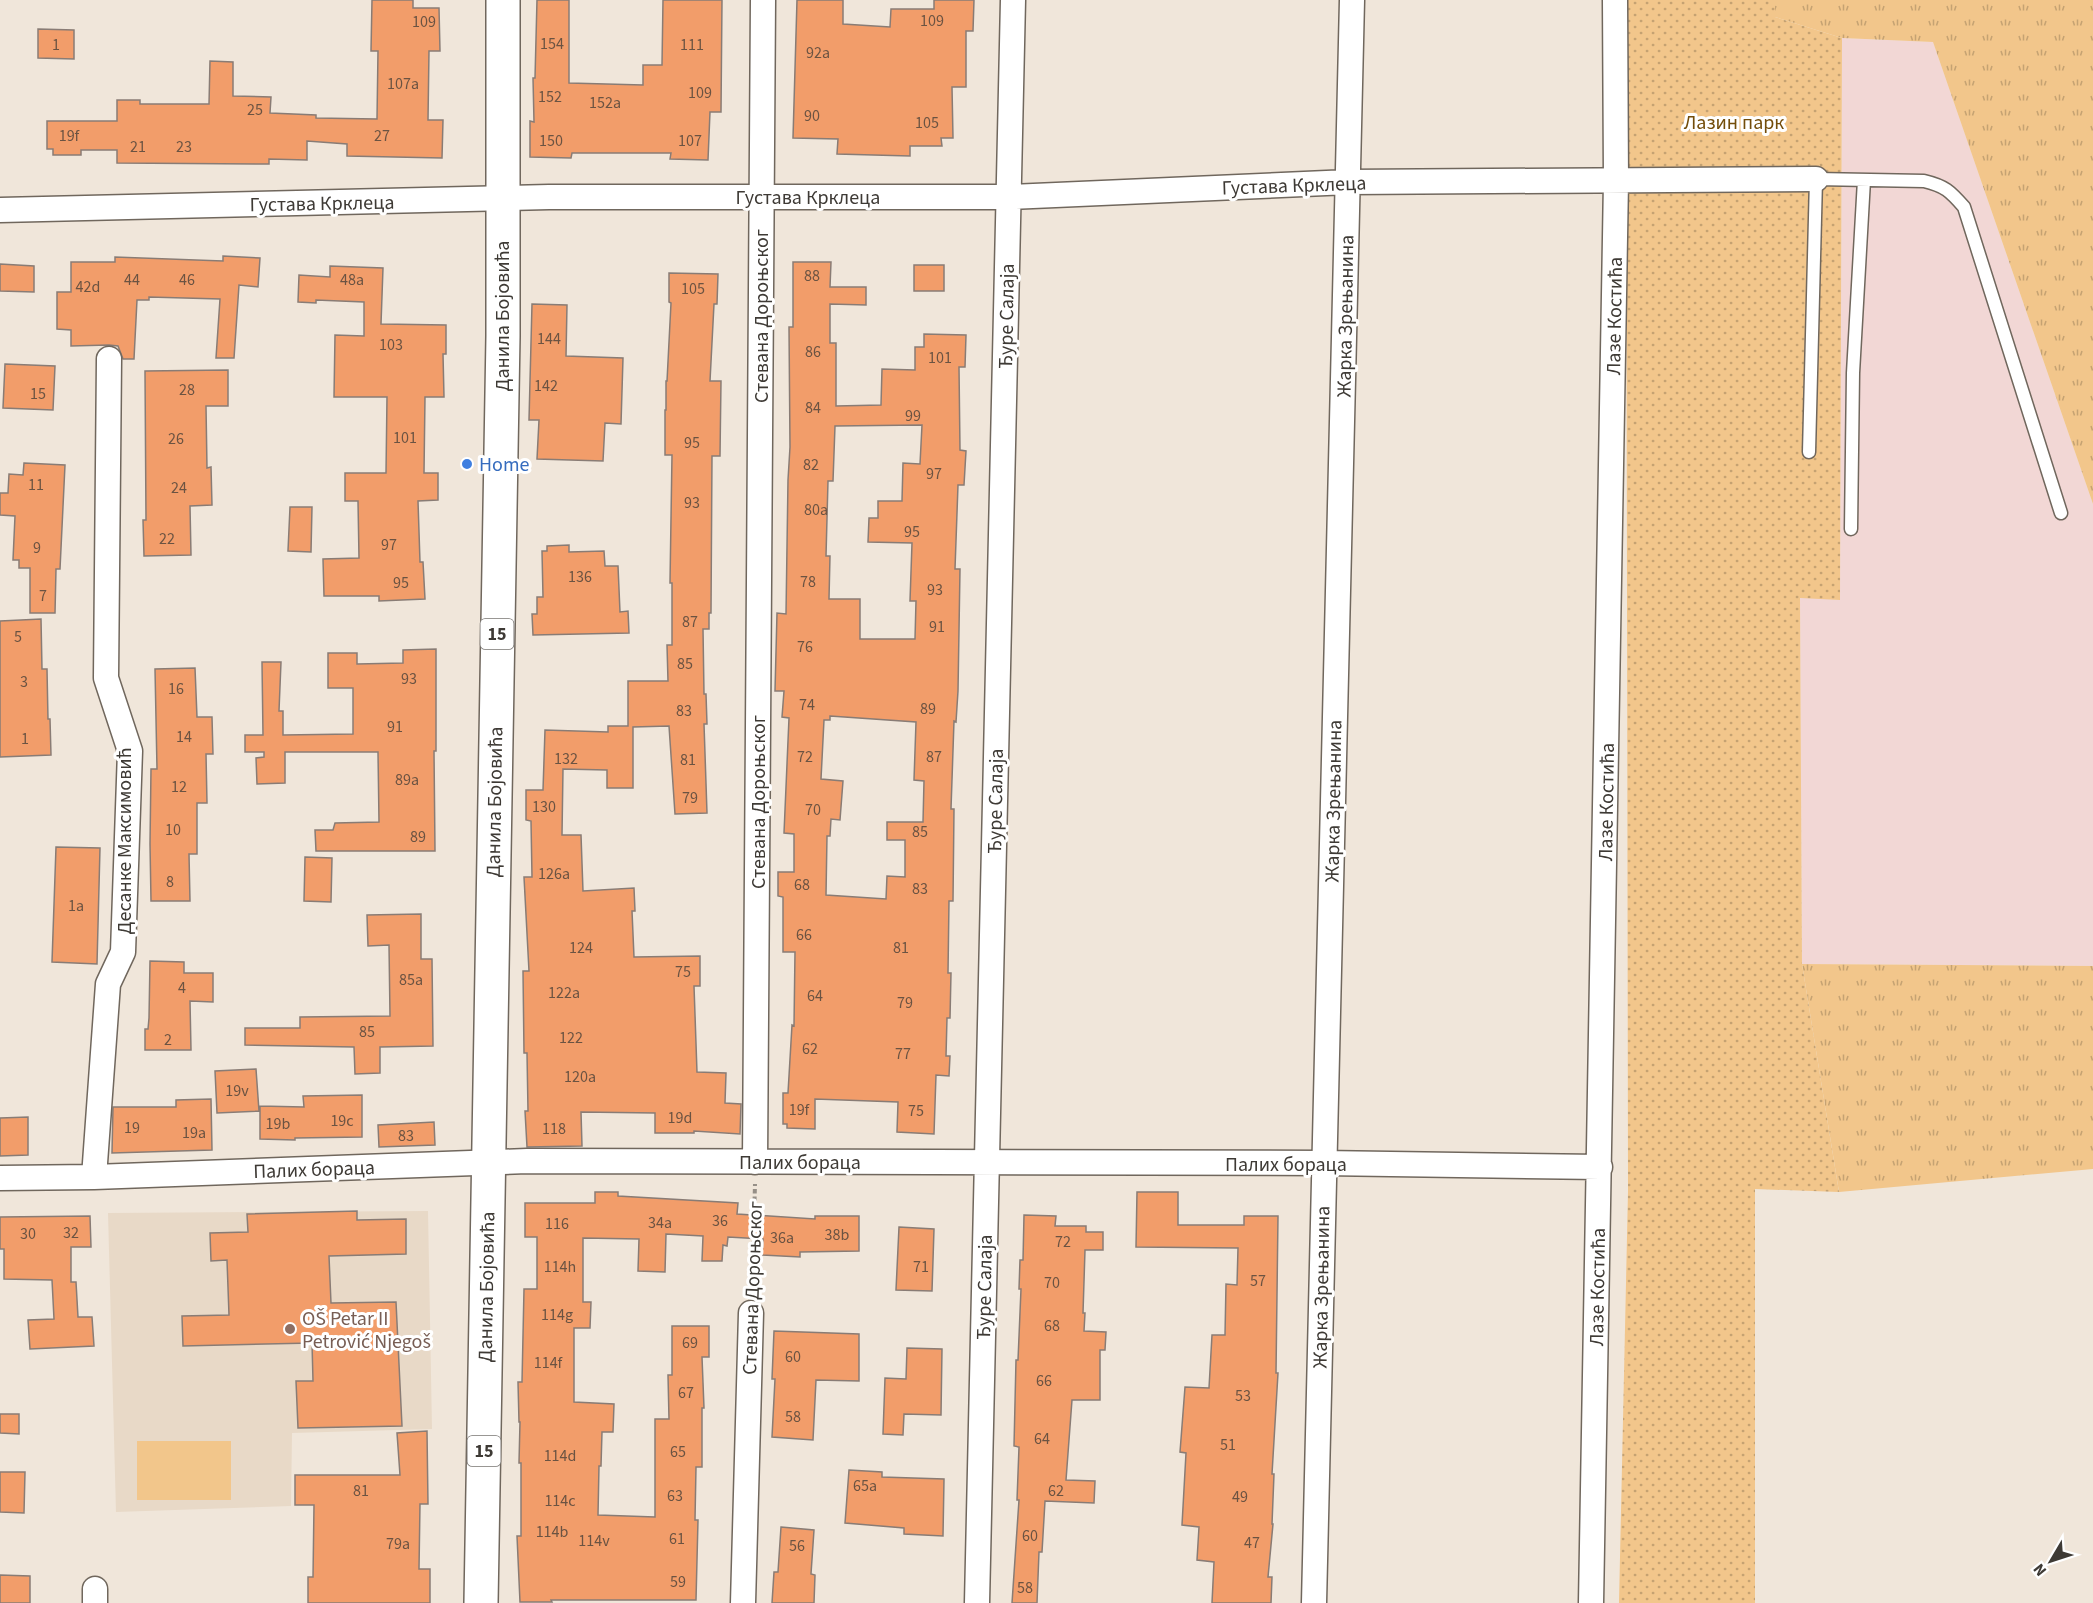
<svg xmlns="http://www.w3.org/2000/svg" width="2093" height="1603" font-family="'Source Sans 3',sans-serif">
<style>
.built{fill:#e8d9c7}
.industrial{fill:#f2d7d5}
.grass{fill:url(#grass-tufts)}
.park{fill:url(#park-dots)}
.pitch{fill:#f2c68b}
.building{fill:#f29d6a;stroke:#897c75;stroke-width:1.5;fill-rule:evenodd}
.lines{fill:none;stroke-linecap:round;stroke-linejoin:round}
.lane-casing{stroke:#70675d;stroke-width:15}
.street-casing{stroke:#70675d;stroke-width:27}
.primary-casing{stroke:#70675d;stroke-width:36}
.path{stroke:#968f87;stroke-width:4;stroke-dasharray:4.5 3;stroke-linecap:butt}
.lane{stroke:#fff;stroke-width:12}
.street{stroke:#fff;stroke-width:24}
.primary{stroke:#fff;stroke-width:33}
.shop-dot{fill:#3f7fe0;stroke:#fff;stroke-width:2}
.education-dot{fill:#8d6e63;stroke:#fff;stroke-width:2}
.labels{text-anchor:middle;stroke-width:6;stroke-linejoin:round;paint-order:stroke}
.number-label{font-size:16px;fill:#6b5342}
.shield{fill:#fff;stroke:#787572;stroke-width:1.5}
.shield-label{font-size:18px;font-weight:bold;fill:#3e3a35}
.park-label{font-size:20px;fill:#734d0a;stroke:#fff}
.street-label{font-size:20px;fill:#3e3a35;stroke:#fff}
.shop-label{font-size:20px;fill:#366cbe;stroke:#fff;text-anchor:start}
.education-label{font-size:20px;fill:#785e54;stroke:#fff;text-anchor:start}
</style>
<defs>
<pattern id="grass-tufts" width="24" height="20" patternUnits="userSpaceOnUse" patternTransform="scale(1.5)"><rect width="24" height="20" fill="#f2c68b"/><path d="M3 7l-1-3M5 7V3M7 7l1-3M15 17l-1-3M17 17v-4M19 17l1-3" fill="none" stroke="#c5a272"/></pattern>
<pattern id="park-dots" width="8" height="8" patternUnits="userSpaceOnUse" patternTransform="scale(1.5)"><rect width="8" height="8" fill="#f2c68b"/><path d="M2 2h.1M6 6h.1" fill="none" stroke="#c5a272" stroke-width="1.8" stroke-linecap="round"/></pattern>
</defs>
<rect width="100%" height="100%" fill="#f0e6da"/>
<path class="built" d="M428,1211l4,218 -140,4 -1,73 -175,6 -8,-299z"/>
<path class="industrial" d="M1842,38l91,4 160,462v462l-291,-2 -2,-367 40,3z"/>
<path class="grass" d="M1775,0h318v504l-160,-462 -91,-4 -67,-21z
M1802,964l291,2v203l-254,23z"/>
<path class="park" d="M1626,0h149v17l67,21 -2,562 -40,-2 2,366 37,228 -84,-3v414h-136l9,-412z"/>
<path class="pitch" d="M137,1441h94v59h-94z"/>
<path class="building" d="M372,0h41v8h26l1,43h-11l-1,69h15l-1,38 -95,-2v-12l-40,-3v19l-38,-1v5l-152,-1v-13h-36v5h-28v-6h-6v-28h70v-21h23v4h69l1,-43 23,1v34l38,1 -1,16 46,2v3l61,1 1,-68h-7z
M537,0h32v83l74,2v-20h19l1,-65h59l-1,112h-11l-2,48 -38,-1 1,-6h-99l-1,5 -41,-1v-36l4,1 -1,-44h2z
M797,0h46v24l47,3 1,-18h43v-9h40l-1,31h-7v56h-14l1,51h-12l1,8h-32v10l-73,-2 1,-15 -45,-1z
M38,29l36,1v29l-36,-1z
M223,256l37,2 -2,29 -19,-2 -5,73h-18l4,-59 -71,-2v3h-12l-3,59h-11l-5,-13 -9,-1 -38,1v-16l-14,-1v-37h14v-30h44v-5l108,4z
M793,262h38l-1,25h36v18l-36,-1v39h6v63l45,-1 1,-36 33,1v-23h9v-13l42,1 -1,32h-6l1,83 6,1 -2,34h-6l-3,84h5l-2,122 -2,31 -2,-1 -3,88h3l-1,92h-4l-1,72h3l-1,45h-3l-1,38h4l-1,20 -13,-1 -2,59 -37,-2 1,-30 -83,-3v30l-28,-1v-4h-4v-31h5l4,-68 2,1 1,-74h-12v-55l-5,-1v-24h16v-38l-10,-1 5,-115 -7,-1 2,-26h-9l2,-78 9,1 2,-134 2,-33 -1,-120h4zM922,425l-2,39 -17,-1 -1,38h-24v17h-9l-1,24 44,1 -2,58h6l-1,38h-55v-40h-31l1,-43h-4l2,-75h5l2,-55zM830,716l86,6 -2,58 10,1 -1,41h-36v18h18v37l-18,-1 -1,23 -60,-4 1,-59h3l1,-17 9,1 3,-39 -22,-2 3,-59h6z
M0,264l34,2v26l-34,-1z
M914,265h30v26h-30z
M330,266l53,2 -2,56 65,1v29h-3l1,43h-19l-1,76h14v27l-20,1 2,61h3l2,37 -46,2v-5h-55l-1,-37 36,-1 -1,-57h-13v-28h41l1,-76h-53l1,-62 29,1v-34l-48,-2v3l-18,-1 1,-27 31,2z
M669,273l49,1 -1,30h-3l-4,77h11l-1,75h-8l-1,157h-2v16h-6l1,65h2l1,30h-3l3,89 -32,1 -6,-88 -36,1v61h-26v-18l-44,-1 -1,66h19l2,56 51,-3 1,23h-3l2,46 66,-1v30h-6l3,86 29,1 -1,30 16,1 -1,30 -46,-3v2h-39v-20l-74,-1 1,34 -55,1 -2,-36h3l-1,-58h-3l-1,-82h6l-5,-94h8l-1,-56 -5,-1v-30h17l2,-60 63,2v-6h20v-45h40l-1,-36h5v-62h-2l2,-128h-7v-45h1v-29h1l4,-78 -2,-1z
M532,304l35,1 -1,51 57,2 -2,66 -16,-1 -2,38 -66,-2 2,-39h-10z
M5,364l50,2 -2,44 -50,-2z
M228,370v36h-22l1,62 4,-1 1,38 -22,1 1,49 -47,1 -1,-36h3l-1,-149z
M24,463l41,2 -5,104h-4l-1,44h-25v-45h-11v-8h-6l2,-44 -15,-1v-22h8l1,-19 14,1z
M290,507h22l-1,45 -23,-1z
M569,545v7l35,-1 1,15h13l2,46 8,-1 1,22 -96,2 -1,-21h5v-17h6l-1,-46h5v-5z
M41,619l1,50h5l1,50h2l1,36 -51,2v-136z
M436,649v102h-2l1,100h-119l-1,-21h18l2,-7 44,-1 -1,-70h-93v31l-28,1 -1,-26 8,-1v-5h-19v-17h18l-1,-73h19l-2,49h4v24l70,-1v-46h-25v-35h29v11l46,-1v-13z
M195,668l2,49h15l1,37h-7l1,49h-10v51h-8l1,47h-39l-1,-57 1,-75h6l-2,-100z
M56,847l44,1 -3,116 -45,-2z
M305,857l27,1 -1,44 -27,-1z
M421,914v45h11l1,87 -53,1v26l-25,1 -1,-27 -109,-2v-17h55v-11l90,-1 -1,-71 -21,1 -1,-31z
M150,961l34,1v11h29v29l-23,-1 1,49h-46v-21h3l1,-11z
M256,1069l3,42 -42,2 -2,-42z
M362,1095v42l-67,1v2l-35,-1v-33l44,1 -1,-11z
M211,1099l1,51 -100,3 1,-46h63v-7z
M28,1117v38l-28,1v-38z
M434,1122l1,23 -56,2 -1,-22z
M595,1192h23v4l120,7 -1,11 78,5v-3h44v35l-59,1v5l-38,-2 1,-16 -35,-2 -1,9 -4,-1 -1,16h-20l1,-25 -37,-2 -1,38 -27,-1 1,-32 -56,-1v64h8l-1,26h-16v74l40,2 -1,28h-11l-1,34h-2l-1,49 57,2v-98h14l-1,-44h4v-49h37v31h-7l2,51h-2v59h-6l-1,53h3l-2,80h-145l1,2h-32l-3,-66h4v-73h-2l1,-41h-1l-1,-40h4l2,-93h13v-52h-12v-34h70z
M1137,1192h41v33h66v-9h34l-2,157h2l-6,101h2l-2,50h1l-5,53h4l-1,26h-59l2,-41 -17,-2 2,-33 -17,-2 4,-72 -6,-1 5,-65 24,1 3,-53h13l1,-51 11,1 1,-37 -102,-1z
M357,1211v9l49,-1v35l-77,2 2,47 65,-1 6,124 -104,2 -2,-47h17l-1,-38 -129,3 -1,-30 47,-1 -2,-55 -16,1 -1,-28 38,-1 -1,-18z
M1024,1215l32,1 -1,10h31v6h17v18h-18l-2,63h2l-1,18 22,1 -1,18h-5v50h-28l-6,80 29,1 -1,22 -49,-2 -3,51h-3l-2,51h-25l7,-103h-2l2,-53 -5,-1 2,-86h2l3,-71h-2l1,-29h3z
M90,1216l1,31h-20v35h5l2,35h14l2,29 -64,3 -2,-29 26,-1 -2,-39 -48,-1v-30h-4v-32z
M899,1227l35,2 -2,62 -36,-1z
M774,1331l85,3v47l-43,-1 -3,60 -41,-3 3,-58h-3z
M907,1348l35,1 -1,66 -37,-1 -1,21 -20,-1 2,-56 21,1z
M0,1414h19v20l-19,-1z
M427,1431l1,73h-8l-1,65h11v34h-122v-26h5l1,-72h-19v-30h105l-3,-42z
M849,1470l33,2v5l62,2 -1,57 -39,-2v-6l-59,-5z
M0,1472h25l-1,41 -24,-1z
M781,1527l33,3 -3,44 4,1 -1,28h-42l2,-31h4z
M0,1575l30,1v27h-30z"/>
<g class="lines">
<defs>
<path id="lane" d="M1809,452l7,-273 108,2c21,5 26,10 40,26l97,306
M1851,529l2,-156 11,-193"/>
<path id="street" d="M0,210l549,-13h460l340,-15 467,-3
M755,1162l8,-1162
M94,1177l14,-193 15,-32 7,-201 -24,-73 3,-319
M0,1178l94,-1 433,-16 796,2 277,4
M95,1603v-14
M743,1603l8,-290
M977,1603l36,-1603
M1314,1603l38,-1603
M1591,1603l25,-1422 -1,-181"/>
<path id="primary" d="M481,1603l22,-1267v-336"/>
</defs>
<use href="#lane" class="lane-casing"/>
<use href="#street" class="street-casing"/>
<use href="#primary" class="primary-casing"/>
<path class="path" d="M752,1291l3,-107"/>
<use href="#lane" class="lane"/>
<use href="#street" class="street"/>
<use href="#primary" class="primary"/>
</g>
<circle class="shop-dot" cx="467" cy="464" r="6"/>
<circle class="education-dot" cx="290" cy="1329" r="6"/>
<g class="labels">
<g class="number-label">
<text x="932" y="26">109</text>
<text x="424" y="27">109</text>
<text x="552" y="49">154</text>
<text x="56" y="50">1</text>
<text x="692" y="50">111</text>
<text x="818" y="58">92a</text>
<text x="403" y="89">107a</text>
<text x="700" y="98">109</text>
<text x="550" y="102">152</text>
<text x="605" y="108">152a</text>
<text x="255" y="115">25</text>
<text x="812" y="121">90</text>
<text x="927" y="128">105</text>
<text x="69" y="141">19f</text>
<text x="382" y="141">27</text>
<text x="551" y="146">150</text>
<text x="690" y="146">107</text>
<text x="138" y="152">21</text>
<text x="184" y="152">23</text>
<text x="812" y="281">88</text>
<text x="132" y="285">44</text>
<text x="187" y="285">46</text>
<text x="352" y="285">48a</text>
<text x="88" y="292">42d</text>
<text x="693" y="294">105</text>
<text x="549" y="344">144</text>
<text x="391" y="350">103</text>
<text x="813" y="357">86</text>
<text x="940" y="363">101</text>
<text x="546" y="391">142</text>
<text x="187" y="395">28</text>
<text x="38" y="399">15</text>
<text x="813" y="413">84</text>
<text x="913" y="421">99</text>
<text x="405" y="443">101</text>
<text x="176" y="444">26</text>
<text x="692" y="448">95</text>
<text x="811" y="470">82</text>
<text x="934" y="479">97</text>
<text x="36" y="490">11</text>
<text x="179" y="493">24</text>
<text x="692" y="508">93</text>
<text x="816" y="515">80a</text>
<text x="912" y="537">95</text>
<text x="167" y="544">22</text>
<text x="389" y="550">97</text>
<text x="37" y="553">9</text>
<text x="580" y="582">136</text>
<text x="808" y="587">78</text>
<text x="401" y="588">95</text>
<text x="935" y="595">93</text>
<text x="43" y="601">7</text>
<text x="690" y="627">87</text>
<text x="937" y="632">91</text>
<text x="18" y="642">5</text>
<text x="805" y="652">76</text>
<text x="685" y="669">85</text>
<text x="409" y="684">93</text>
<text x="24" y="687">3</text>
<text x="176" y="694">16</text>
<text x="807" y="710">74</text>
<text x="928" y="714">89</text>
<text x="684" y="716">83</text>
<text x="395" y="732">91</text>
<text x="184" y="742">14</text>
<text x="25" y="744">1</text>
<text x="805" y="762">72</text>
<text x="934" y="762">87</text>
<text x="566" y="764">132</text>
<text x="688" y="765">81</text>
<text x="407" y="785">89a</text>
<text x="179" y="792">12</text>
<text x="690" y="803">79</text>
<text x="544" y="812">130</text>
<text x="813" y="815">70</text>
<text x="173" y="835">10</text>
<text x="920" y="837">85</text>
<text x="418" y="842">89</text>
<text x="554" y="879">126a</text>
<text x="170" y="887">8</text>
<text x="802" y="890">68</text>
<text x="920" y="894">83</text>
<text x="76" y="911">1a</text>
<text x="804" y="940">66</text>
<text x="581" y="953">124</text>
<text x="901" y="953">81</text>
<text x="683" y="977">75</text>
<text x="411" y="985">85a</text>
<text x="182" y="993">4</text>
<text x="564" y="998">122a</text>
<text x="815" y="1001">64</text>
<text x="905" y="1008">79</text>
<text x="367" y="1037">85</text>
<text x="571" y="1043">122</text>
<text x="168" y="1045">2</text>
<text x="810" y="1054">62</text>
<text x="903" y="1059">77</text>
<text x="580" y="1082">120a</text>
<text x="237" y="1096">19v</text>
<text x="799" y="1115">19f</text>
<text x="916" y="1116">75</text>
<text x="680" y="1123">19d</text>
<text x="342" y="1126">19c</text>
<text x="278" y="1129">19b</text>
<text x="132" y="1133">19</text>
<text x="554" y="1134">118</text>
<text x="194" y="1138">19a</text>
<text x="406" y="1141">83</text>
<text x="720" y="1226">36</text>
<text x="660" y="1228">34a</text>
<text x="557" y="1229">116</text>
<text x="71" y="1238">32</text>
<text x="28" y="1239">30</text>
<text x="837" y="1240">38b</text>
<text x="782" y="1243">36a</text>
<text x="1063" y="1247">72</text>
<text x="560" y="1272">114h</text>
<text x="921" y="1272">71</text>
<text x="1258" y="1286">57</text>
<text x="1052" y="1288">70</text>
<text x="557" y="1320">114g</text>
<text x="1052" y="1331">68</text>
<text x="690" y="1348">69</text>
<text x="793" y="1362">60</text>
<text x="548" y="1368">114f</text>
<text x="1044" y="1386">66</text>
<text x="686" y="1398">67</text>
<text x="1243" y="1401">53</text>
<text x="793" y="1422">58</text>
<text x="1042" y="1444">64</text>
<text x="1228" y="1450">51</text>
<text x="678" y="1457">65</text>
<text x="560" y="1461">114d</text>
<text x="865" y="1491">65a</text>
<text x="361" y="1496">81</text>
<text x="1056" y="1496">62</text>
<text x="675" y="1501">63</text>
<text x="1240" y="1502">49</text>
<text x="560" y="1506">114c</text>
<text x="552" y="1537">114b</text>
<text x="1030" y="1541">60</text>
<text x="677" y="1544">61</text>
<text x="594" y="1546">114v</text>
<text x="1252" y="1548">47</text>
<text x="398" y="1549">79a</text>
<text x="797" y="1551">56</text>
<text x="678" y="1587">59</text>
<text x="1025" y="1593">58</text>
</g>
<g class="shield">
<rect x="480.5" y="619" width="33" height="30" rx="4.5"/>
<rect x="467.5" y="1436" width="33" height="30" rx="4.5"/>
</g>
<g class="shield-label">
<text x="497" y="640">15</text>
<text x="484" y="1457">15</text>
</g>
<g class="park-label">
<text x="1734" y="129">Лазин парк</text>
</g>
<g class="street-label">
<text transform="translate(1294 185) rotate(-2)" y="7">Густава Крклеца</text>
<text x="808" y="204">Густава Крклеца</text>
<text transform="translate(322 203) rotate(-1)" y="7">Густава Крклеца</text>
<text transform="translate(502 316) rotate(-90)" y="7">Данила Бојовића</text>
<text transform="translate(761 316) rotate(-90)" y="7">Стевана Дороњског</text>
<text transform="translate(1006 316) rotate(-89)" y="7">Ђуре Салаја</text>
<text transform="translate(1345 316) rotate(-89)" y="7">Жарка Зрењанина</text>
<text transform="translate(1614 316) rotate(-89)" y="7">Лазе Костића</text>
<text transform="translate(995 801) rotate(-89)" y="7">Ђуре Салаја</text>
<text transform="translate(1333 801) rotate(-89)" y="7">Жарка Зрењанина</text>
<text transform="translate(494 802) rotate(-89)" y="7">Данила Бојовића</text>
<text transform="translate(758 802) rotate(-90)" y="7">Стевана Дороњског</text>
<text transform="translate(1606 802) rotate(-89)" y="7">Лазе Костића</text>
<text transform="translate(124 841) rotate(-90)" y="7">Десанке Максимовић</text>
<text x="800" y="1169">Палих бораца</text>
<text x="1286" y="1171">Палих бораца</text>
<text transform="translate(314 1169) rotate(-2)" y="7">Палих бораца</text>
<text transform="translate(486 1287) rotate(-89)" y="7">Данила Бојовића</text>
<text transform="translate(984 1287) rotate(-89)" y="7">Ђуре Салаја</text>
<text transform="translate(1321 1287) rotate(-89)" y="7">Жарка Зрењанина</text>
<text transform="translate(1597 1287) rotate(-89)" y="7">Лазе Костића</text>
<text transform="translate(752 1288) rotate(-88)" y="7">Стевана Дороњског</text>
</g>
<g class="shop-label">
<text x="479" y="471">Home</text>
</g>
<g class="education-label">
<text x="302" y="1325">OŠ Petar II<tspan x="302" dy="23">Petrović Njegoš</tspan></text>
</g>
</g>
<g transform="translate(2051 1561) rotate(231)" stroke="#ffffff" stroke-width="4.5" paint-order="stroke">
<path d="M0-4.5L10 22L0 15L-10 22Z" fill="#3e3a35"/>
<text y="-9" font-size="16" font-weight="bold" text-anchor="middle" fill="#3e3a35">N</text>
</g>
</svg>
